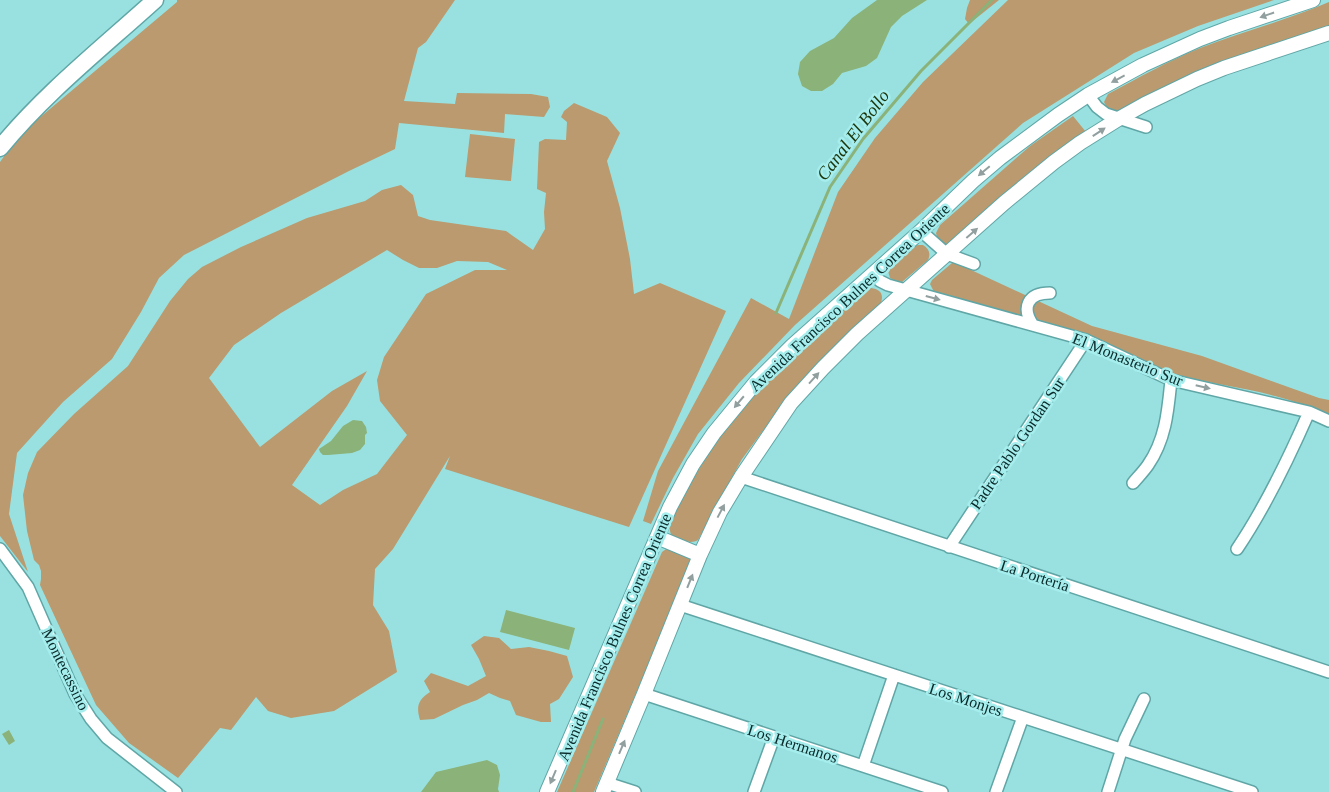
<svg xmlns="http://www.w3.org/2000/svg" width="1329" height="792" font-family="Georgia,serif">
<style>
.green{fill:#ba9a6e;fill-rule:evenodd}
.water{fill:#8bb278}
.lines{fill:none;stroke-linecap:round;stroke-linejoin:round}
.stream{stroke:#8bb278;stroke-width:3}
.minor-casing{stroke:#60a6a6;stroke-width:14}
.tertiary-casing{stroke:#60a6a6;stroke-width:16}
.secondary-casing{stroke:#60a6a6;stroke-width:19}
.minor{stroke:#fff;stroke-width:11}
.tertiary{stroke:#fff;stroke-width:14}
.secondary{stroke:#fff;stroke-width:16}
.oneway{fill:#919f9f}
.labels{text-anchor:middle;stroke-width:5;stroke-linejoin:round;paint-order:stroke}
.street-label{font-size:16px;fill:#0b2a2a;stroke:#a6eeee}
.water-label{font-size:18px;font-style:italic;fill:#1c360c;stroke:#a6eeee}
</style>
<rect width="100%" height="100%" fill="#99e1e0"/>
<path class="green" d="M177,0h278l-29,42 -8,6 -14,53 51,3 2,-11 74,1 17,3 2,10 -6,10 -39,-3 -1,19 -105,-10 -4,26 -46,22 -165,84 -25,23 -18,34 -29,47 -49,43 -46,51 -8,61 19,58 -28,-36v-374l19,-27 158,-133z
M970,0h29l-30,24 -4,-5 2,-11z
M1008,0h266l-76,26 -64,27 -111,70 -228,202 -56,58 -41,51 -25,44 -22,46 -8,-3 15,-50 93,-173 38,21 49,-127 37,-54 48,-56z
M1329,2v24l-205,84 -9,1 -8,-3 -3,-6 4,-8c30,-16 60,-33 92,-46 42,-16 87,-28 129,-46z
M574,103l33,14 13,16 -13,28 13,47 10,51 4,35 26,-11 66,28 -97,216 -184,-58 5,-13 -57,93 -18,20 -2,36 16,26 8,41 -63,39 -43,7 -23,-7 -12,-14 -25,33 -11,-2 -42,50 -49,-35 -33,-38 -56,-120 1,-6v-8l-2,-6 -5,-5 -7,-29 -4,-36 5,-22 9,-21 37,-38 54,-48 42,-65 18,-22 14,-12 39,-20 66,-29 58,-17 17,-11 19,-5 12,10 5,21 12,4 76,11 27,19 12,-21 -1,-17 2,-19 -9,-4 2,-47 6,-3 21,1 1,-18 -6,-5 3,-6zM387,250l16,10 16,8h18l20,-7 31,1 19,8h-32l-49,24 -42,63 -7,23 3,21 27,34 -30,39 -34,16 -23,15 -28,-20 55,-79 20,-35 -35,20 -72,56 -51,-69 25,-33 47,-32z
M1073,116l13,16 -40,28 -95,84 -7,1 -6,-4 -2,-8 4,-8 90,-79z
M470,134l45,5 -4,42 -46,-4z
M918,245h5c6,4 8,8 5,15l-26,22 -8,-2 -4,-2 -2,-7 2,-5 24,-20z
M952,263h4l136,63 110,30 117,42 10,2v16c-17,-8 -35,-15 -54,-20 -32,-9 -65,-12 -97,-21 -33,-10 -62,-29 -94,-42l-146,-39 -4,-2 -4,-8 2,-4z
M871,288c9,1 13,6 10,15l-47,44 -39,43 -33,42 -20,27 -44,81c-9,5 -18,-1 -26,-4 -7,-11 4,-25 9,-35 21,-40 47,-79 78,-113 32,-35 70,-66 106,-98z
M669,547l19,9 4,6 -98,230h-37l105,-240z
M484,636l15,2 12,11 18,-2 20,4 18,5 6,21 -14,22 -9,5 1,18h-10l-25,-7 -6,-14 -10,-3 -11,-5 -12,7 -14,5 -29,14 -14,1c-4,-14 -2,-20 10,-28l-6,-11 7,-8 37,13 18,-10 -7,-17 -8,-14z"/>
<path class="water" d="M877,0h50l-25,16 -11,11 -14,31 -11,8 -24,7 -9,11 -11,7h-11l-9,-5 -4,-12 2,-12 10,-11 24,-13 18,-20z
M353,420l9,1 4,6 1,6 -2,2v9l-5,6 -8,3 -24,2h-5l-3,-3 -1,-3 12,-8 12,-15z
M506,610l69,18 -6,22 -69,-18z
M9,730l6,11 -6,4 -7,-11z
M487,760l10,5 3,10 -2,14 1,3h-78l15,-20z"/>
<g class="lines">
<path class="stream" d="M776,313l54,-126 33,-48 58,-68 71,-71
M573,792l30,-73"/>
<defs>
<path id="minor" d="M1088,95l9,12 9,7 40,13
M921,231l26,23 27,10
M873,274l7,7 8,4 198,55 85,40 138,32 20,9
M1033,325c-12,-18 -5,-32 17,-32
M741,477l588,195
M1133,483c5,-6 11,-12 15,-18 18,-26 20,-55 23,-85
M949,547l137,-207
M0,549l28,38 47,107 16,25 16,19 69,54
M1237,549c29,-43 51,-89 72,-137
M680,605l572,187
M644,694l298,98
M863,766l31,-91
M607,783l28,9
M754,792l20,-55
M996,792l27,-75
M1108,792l17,-53 19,-40"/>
<path id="tertiary" d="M657,537l43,18
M547,792l123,-285 23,-43 21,-31 42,-51 36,-36 129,-115 52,-50 27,-23 58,-43 30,-20 55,-30 57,-26 29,-11 84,-28
M603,792l41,-98 56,-139 20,-43 21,-35 50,-74 32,-35 34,-34 147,-131 50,-41 26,-19 40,-25 25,-14 52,-25 27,-11 105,-35"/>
<path id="secondary" d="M0,148c45,-55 102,-100 155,-148"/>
</defs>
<use href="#minor" class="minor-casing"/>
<use href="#tertiary" class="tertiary-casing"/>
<use href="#secondary" class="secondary-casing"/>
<use href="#minor" class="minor"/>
<use href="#tertiary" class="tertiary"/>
<use href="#secondary" class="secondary"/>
</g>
<defs><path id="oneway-solid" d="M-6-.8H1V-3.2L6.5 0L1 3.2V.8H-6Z" transform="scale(1.25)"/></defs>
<g class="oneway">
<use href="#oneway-solid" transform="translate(1267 15) rotate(161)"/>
<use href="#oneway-solid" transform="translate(1118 79) rotate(152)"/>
<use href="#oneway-solid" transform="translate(1099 132) rotate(-33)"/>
<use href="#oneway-solid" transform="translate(984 171) rotate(140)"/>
<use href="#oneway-solid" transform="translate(972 233) rotate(-41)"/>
<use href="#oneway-solid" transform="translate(933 298) rotate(15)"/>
<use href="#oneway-solid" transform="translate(814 378) rotate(-48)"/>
<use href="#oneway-solid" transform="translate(1203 387) rotate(13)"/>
<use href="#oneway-solid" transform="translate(739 402) rotate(130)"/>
<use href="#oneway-solid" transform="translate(721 511) rotate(-62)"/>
<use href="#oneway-solid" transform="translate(690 581) rotate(-68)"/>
<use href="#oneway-solid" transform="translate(622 747) rotate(-67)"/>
<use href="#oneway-solid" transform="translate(553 777) rotate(113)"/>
</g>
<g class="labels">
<g class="street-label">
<text transform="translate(849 297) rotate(-43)" y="6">Avenida Francisco Bulnes Correa Oriente</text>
<text transform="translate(1128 359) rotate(22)" y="6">El Monasterio Sur</text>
<text transform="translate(1017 443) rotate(-56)" y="6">Padre Pablo Gordan Sur</text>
<text transform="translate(1035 575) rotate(18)" y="6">La Portería</text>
<text transform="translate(614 637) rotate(-67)" y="6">Avenida Francisco Bulnes Correa Oriente</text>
<text transform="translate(66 669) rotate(64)" y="6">Montecassino</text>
<text transform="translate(966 699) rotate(18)" y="6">Los Monjes</text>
<text transform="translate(793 743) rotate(18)" y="6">Los Hermanos</text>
</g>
<g class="water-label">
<text transform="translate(853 135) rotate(-53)" y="6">Canal El Bollo</text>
</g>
</g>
</svg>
